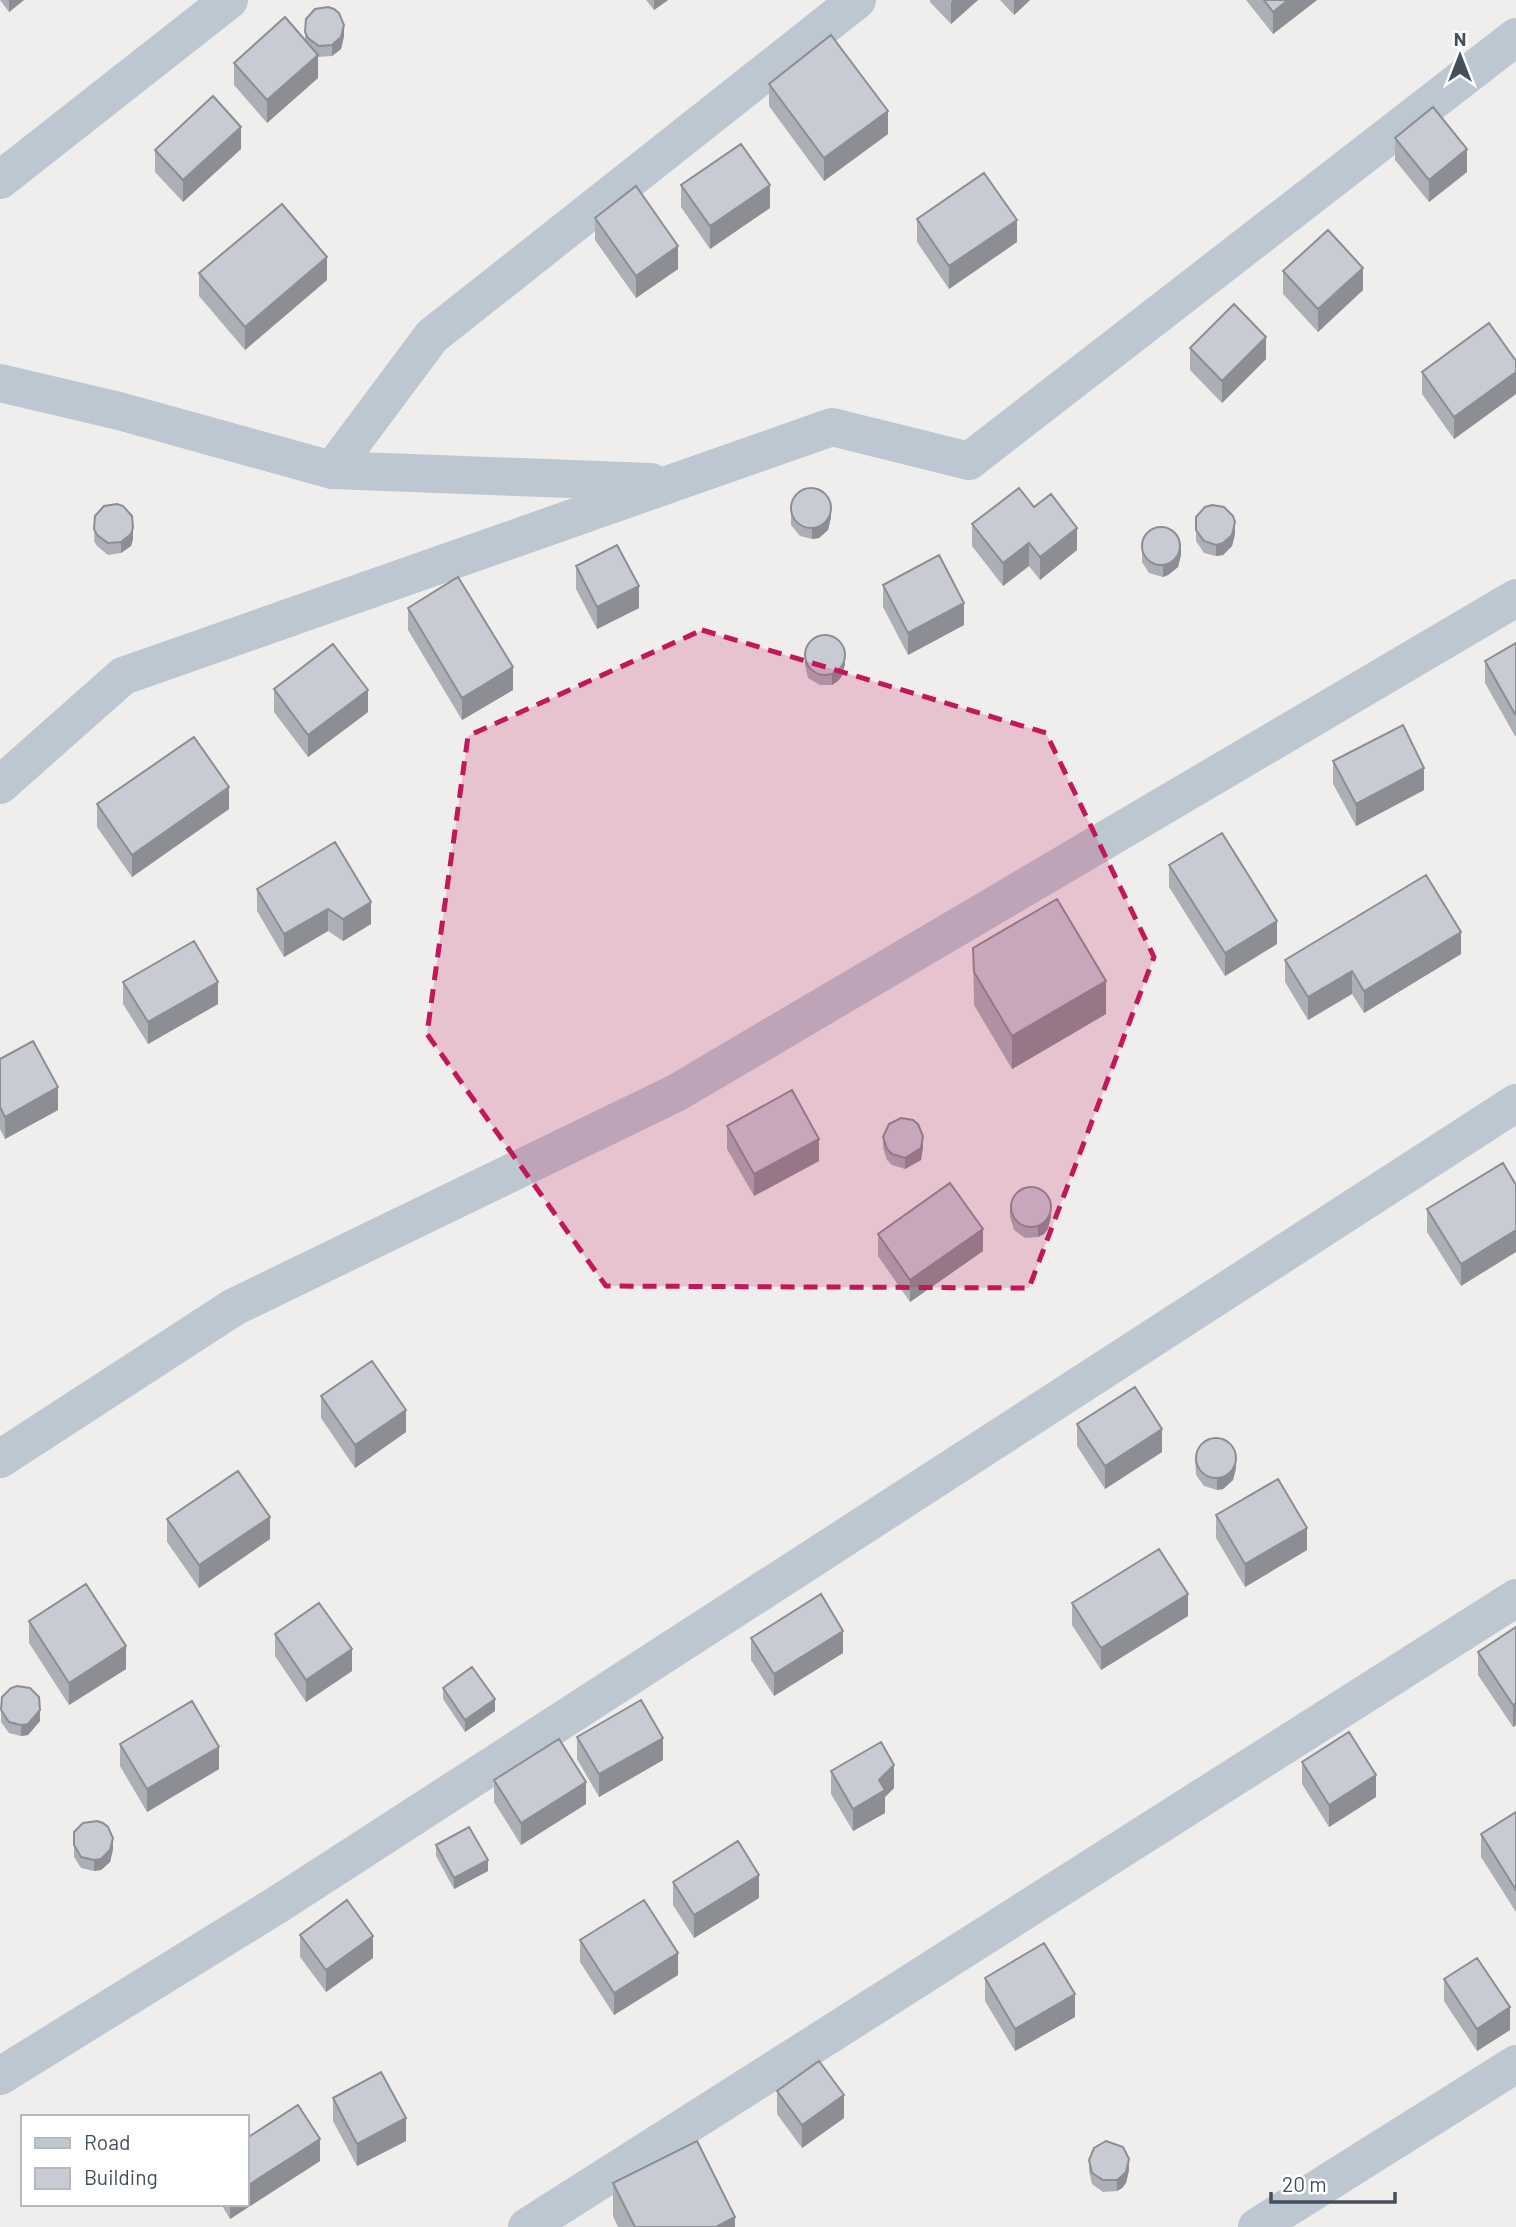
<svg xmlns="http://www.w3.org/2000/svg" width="1516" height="2227" font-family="Barlow,sans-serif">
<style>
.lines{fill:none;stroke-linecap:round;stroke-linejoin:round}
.minor{stroke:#bcc7d1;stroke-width:38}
.wall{fill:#acafb6}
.shaded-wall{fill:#8c8e94}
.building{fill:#c8cbd4;stroke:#8c8e94;stroke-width:2}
.marked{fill:#c2185b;fill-opacity:0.2;stroke:#c2185b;stroke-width:5;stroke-dasharray:14 9;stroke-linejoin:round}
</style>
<rect width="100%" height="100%" fill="#f0eded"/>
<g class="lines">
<path class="minor" d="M0,180l229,-180
M0,383l119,28 213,59 319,12
M332,470l100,-134 425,-336
M0,785l123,-109 709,-249 137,34 547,-424
M0,1459l234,-152 442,-214 840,-495
M0,2076l280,-173 1236,-800
M527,2227l989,-629
M1257,2227l259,-163"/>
</g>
<path class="wall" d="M0,0h24l-15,12z
M646,0h22l-14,10z
M930,0h48l-27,24 -21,-22z
M1000,0h30l-16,15z
M1246,0h71l-44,34z
M306,19l38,17 -3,13 -9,7 -14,1v21l-51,45 -33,-38v-22l71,-23z
M769,84l119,50 -64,47 -55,-75z
M1395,138l72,34 -38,30 -34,-42z
M241,149l-58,53 -28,-30v-22z
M681,185l89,23 -60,41 -29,-42z
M595,218l83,51 -42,29 -41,-58z
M917,219l100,23 -68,47 -32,-47z
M1283,271l80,19 -45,42 -35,-38z
M199,273l128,7 -82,70 -46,-54z
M1190,348l76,11 -44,44 -32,-33z
M1516,361v33l-62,45 -32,-45v-22z
M1034,507l43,43 -37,30 -11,-14 -26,20 -31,-40v-22z
M791,513l40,4 -3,13 -9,8 -7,1 -12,-3 -9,-11z
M95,516l38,23 -2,7 -10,7 -13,2 -11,-9 -3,-5z
M1196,517l39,17 -3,12 -9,9 -7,1 -12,-3 -8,-12z
M1142,551l39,4 -3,12 -10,8 -5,2 -14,-4 -7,-11z
M576,566l63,42 -42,21 -21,-40z
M883,585l81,40 -56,30 -25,-48z
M408,608l105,82 -51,30 -54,-90z
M1516,643v93h-1l-30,-53v-22z
M805,653l40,11 -3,12 -4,5 -6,4h-12l-12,-7 -3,-13z
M274,689l94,23 -60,45 -34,-45z
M1333,761l91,29 -68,36 -23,-42z
M97,804l132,5 -97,68 -35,-50z
M335,842l36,82 -28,17 -15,-10 -44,26 -27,-46v-22z
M1169,865l108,79 -52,32 -56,-89z
M973,948l133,66 -94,55 -38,-64z
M1461,954l-97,59 -12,-19 -44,26 -23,-38v-22z
M123,982l95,22 -70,40 -25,-40z
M0,1059l58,51 -53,29 -5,-10z
M727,1126l92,35 -65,35 -27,-47z
M883,1137l40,10 -2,13 -16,9 -13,-4 -5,-5 -4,-12z
M1503,1163l-42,123 -34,-54v-23z
M1010,1206l41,10 -3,13 -4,5 -6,3 -13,1 -11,-8 -4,-13z
M878,1234l105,17 -73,51 -32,-46z
M321,1396l85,36 -51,36 -34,-50z
M1077,1424l85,28 -57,37 -28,-43z
M1195,1457l41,11 -3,12 -10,9 -6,1 -13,-4 -8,-11z
M1216,1515l91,35 -62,37 -29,-49z
M167,1519l103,20 -71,49 -32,-46z
M1072,1603l116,13 -87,54 -29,-45z
M29,1621l97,48 -57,36 -40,-62z
M1516,1627v98l-3,2 -35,-52v-23z
M275,1634l77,37 -46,31 -31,-46z
M751,1638l92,15 -69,43 -23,-36z
M443,1688l52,23 -30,21 -22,-33z
M1,1710l39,11 -12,14 -7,1 -12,-3 -8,-11z
M577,1737l86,23 -64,37 -22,-38z
M120,1744l99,25 -72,43 -27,-46z
M1302,1762l74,35 -47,30 -27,-43z
M831,1771l63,17 -9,9v16l-32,18 -22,-37z
M494,1780l92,24 -65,41 -27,-43z
M1516,1812v100l-35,-55v-23z
M74,1832l39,17 -3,13 -9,8 -7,1 -13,-3 -7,-11z
M436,1845l52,26 -34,18 -18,-33z
M673,1882l86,16 -65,40 -21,-33z
M300,1935l73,23 -47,34 -26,-35z
M580,1940l98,35 -64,40 -34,-53z
M985,1978l90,39 -60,34 -30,-50z
M1444,1979l66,51 -33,21 -33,-50z
M777,2091l67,27 -42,30 -25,-34z
M333,2098l73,43 -49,25 -24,-45z
M1089,2160l40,10 -3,13 -4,5 -5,3 -14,1 -11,-8 -3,-13z
M320,2161l-90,58 -9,-15h26z
M613,2183l122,44h-117l-5,-11z"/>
<path class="shaded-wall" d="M9,0h15l-15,12z
M654,0h14l-14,10z
M953,0h25l-27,24v-22z
M1014,0h16l-16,15z
M1288,0h29l-44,34v-22z
M344,25v11l-3,13 -9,7v-11z
M318,55v23l-51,45v-23z
M888,111v23l-64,47v-23z
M241,127v22l-58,53v-22z
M1467,149v23l-38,30v-22z
M770,185v23l-60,41v-23z
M1017,220v22l-68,47v-23z
M678,246v23l-42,29v-22z
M327,257v23l-82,70v-23z
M1363,268v22l-45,42v-23z
M1266,337v22l-44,44v-22z
M1516,372v22l-62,45v-22z
M831,506v11l-3,13 -9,8 -7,1v-11z
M1235,522v12l-3,12 -9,9 -7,1v-11z
M133,528v11l-2,7 -10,7v-11z
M1077,528v22l-37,30v-23z
M1029,543v23l-26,20v-23z
M1181,543v12l-3,12 -10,8 -5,2v-12z
M639,586v22l-42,21v-22z
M964,603v22l-56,30v-22z
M845,653v11l-3,12 -4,5 -6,4v-12z
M513,667v23l-51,30v-22z
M368,690v22l-60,45v-22z
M1424,768v22l-68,36v-22z
M229,787v22l-97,68v-22z
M371,902v22l-28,17v-22z
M328,909v22l-44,26v-23z
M1277,921v23l-52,32v-23z
M1461,932v22l-97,59v-22z
M1352,971v23l-44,26v-23z
M1106,981v33l-94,55v-33z
M218,982v22l-70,40v-22z
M58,1087v23l-53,29v-22z
M923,1136v11l-2,13 -16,9v-11z
M819,1139v22l-65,35v-22z
M1051,1205v11l-3,13 -4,5 -6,3v-11z
M983,1229v22l-73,51v-22z
M1516,1230v22l-55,34v-22z
M406,1410v22l-51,36v-23z
M1162,1429v23l-57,37v-23z
M1236,1456v12l-3,12 -10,9 -6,1v-11z
M270,1517v22l-71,49v-23z
M1307,1528v22l-62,37v-23z
M1188,1594v22l-87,54v-22z
M843,1631v22l-69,43v-22z
M126,1646v23l-57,36v-22z
M352,1649v22l-46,31v-22z
M495,1699v12l-30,21v-12z
M1516,1703v22l-3,2v-22z
M40,1710v11l-12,14 -7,1v-11z
M663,1738v22l-64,37v-23z
M219,1747v22l-72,43v-23z
M894,1765v23l-9,9v16l-32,18v-22z
M1376,1775v22l-47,30v-22z
M586,1782v22l-65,41v-22z
M113,1838v11l-3,13 -9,8 -7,1v-11z
M488,1860v11l-34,18v-11z
M759,1875v23l-65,40v-23z
M373,1936v22l-47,34v-22z
M678,1953v22l-64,40v-22z
M1075,1994v23l-60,34v-22z
M1510,2007v23l-33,21v-22z
M844,2095v23l-42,30v-23z
M406,2118v23l-49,25v-22z
M320,2139v22l-90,58v-15h17v-18z
M1129,2159v11l-3,13 -4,5 -5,3v-11z
M735,2217v10h-19z"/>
<path class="building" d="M1264,0h24l-15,12z
M328,7l6,2 5,4 5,12 -3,12 -9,8 -13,1 -11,-8 -3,-6 1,-13 9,-10z
M285,17l33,38 -51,45 -33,-37z
M831,35l57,76 -64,47 -55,-74z
M213,96l28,31 -58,53 -28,-30z
M1433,107l34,42 -38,31 -34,-42z
M741,144l29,41 -60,41 -29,-41z
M984,173l33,47 -68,46 -32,-47z
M636,186l42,60 -42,30 -41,-58z
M282,204l45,53 -82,70 -46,-54z
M1328,230l35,38 -45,41 -35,-38z
M1234,304l32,33 -44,44 -32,-33z
M1489,323l27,38v11l-62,45 -32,-45z
M1019,488l15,19 17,-13 26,34 -37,29 -11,-14 -26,20 -31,-39z
M791 508a20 20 0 1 1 40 0a20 20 0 1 1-40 0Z
M117,504l6,2 9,10 1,12 -2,6 -10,8 -13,1 -11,-8 -3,-6 1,-13 9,-10z
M1212,505l12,2 9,9 2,6 -3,13 -9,8 -7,2 -12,-4 -8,-11v-13l9,-10z
M1142 546a19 19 0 1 1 38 0a19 19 0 1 1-38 0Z
M617,545l22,41 -42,21 -21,-41z
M939,555l25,48 -56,30 -25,-48z
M458,577l55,90 -51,31 -54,-90z
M805 655a20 20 0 1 1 40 0a20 20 0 1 1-40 0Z
M1516,643v70l-1,1 -30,-53z
M333,644l35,46 -60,45 -34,-46z
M1403,725l21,43 -68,36 -23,-43z
M194,737l35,50 -97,68 -35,-51z
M1222,833l55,88 -52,32 -56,-88z
M335,842l36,60 -28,17 -15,-10 -44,25 -27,-45z
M1426,875l35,57 -97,59 -12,-20 -44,26 -23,-37z
M1057,899l49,82 -94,55 -38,-64 -1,-24z
M194,941l24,41 -70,40 -25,-40z
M33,1041l25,46 -53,30 -5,-10v-48z
M792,1090l27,49 -65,35 -27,-48z
M901,1118l12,2 5,4 5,12 -2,12 -16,10 -13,-4 -5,-5 -4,-12 6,-13z
M1503,1163l13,22v45l-55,34 -34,-55z
M950,1183l33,46 -73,51 -32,-46z
M1011 1207a20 20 0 1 1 40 0a20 20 0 1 1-40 0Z
M372,1361l34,49 -51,35 -34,-49z
M1135,1387l27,42 -57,37 -28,-42z
M1196 1458a20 20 0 1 1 40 0a20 20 0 1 1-40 0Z
M238,1471l32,46 -71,48 -32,-46z
M1278,1479l29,49 -62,36 -29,-49z
M1159,1549l29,45 -87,54 -29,-45z
M86,1584l40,62 -57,37 -40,-62z
M821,1594l22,37 -69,43 -23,-36z
M319,1603l33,46 -46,31 -31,-46z
M1516,1627v76l-3,2 -35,-53z
M472,1667l23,32 -30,21 -22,-32z
M17,1686l13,2 9,9 1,13 -12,14 -7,1 -12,-3 -8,-12 1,-13 9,-9z
M641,1700l22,38 -64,36 -22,-37z
M192,1701l27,46 -72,42 -27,-45z
M1349,1732l27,43 -47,30 -27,-43z
M559,1739l27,43 -65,41 -27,-43z
M881,1742l13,23 -15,15 6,10 -32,19 -22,-38z
M1516,1812v78l-35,-56z
M97,1821l6,2 5,4 5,11 -3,12 -9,9 -7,1 -13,-3 -7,-12v-13l9,-9z
M469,1827l19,33 -34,18 -18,-33z
M738,1841l21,34 -65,40 -21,-33z
M347,1900l26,36 -47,34 -26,-35z
M644,1900l34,53 -64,40 -34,-53z
M1044,1943l31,51 -60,35 -30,-51z
M1477,1958l33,49 -33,22 -33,-50z
M819,2061l25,34 -42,30 -25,-34z
M381,2072l25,46 -49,26 -24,-46z
M298,2105l22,34 -73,47v-48z
M697,2141l38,76 -19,10h-81l-22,-44z
M1106,2141l17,6 6,12 -3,13 -4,4 -5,4h-14l-11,-7 -3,-13 5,-12z"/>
<path class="marked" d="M702,630l344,103 108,224 -125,331 -423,-2 -179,-252 41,-298z"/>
<rect x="21" y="2115" width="228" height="91" fill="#ffffff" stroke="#b4b9be" stroke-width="2"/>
<rect x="35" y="2138" width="35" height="10" fill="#bcc7d1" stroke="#b4b9be" stroke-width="2"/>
<text x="84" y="2150" font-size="21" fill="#444f5c">Road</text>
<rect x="35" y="2168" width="35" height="21" fill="#c8cbd4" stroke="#b4b9be" stroke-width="2"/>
<text x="84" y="2185" font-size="21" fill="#444f5c">Building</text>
<g transform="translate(1460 56)" stroke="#ffffff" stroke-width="5" paint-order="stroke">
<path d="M0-5L12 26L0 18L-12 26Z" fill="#444f5c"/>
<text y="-10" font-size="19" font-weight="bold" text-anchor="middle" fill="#444f5c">N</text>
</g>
<path d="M1271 2192v10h124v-10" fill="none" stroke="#444f5c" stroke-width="3.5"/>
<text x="1282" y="2192" font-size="21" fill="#444f5c" stroke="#ffffff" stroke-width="5" paint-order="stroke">20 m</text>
</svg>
